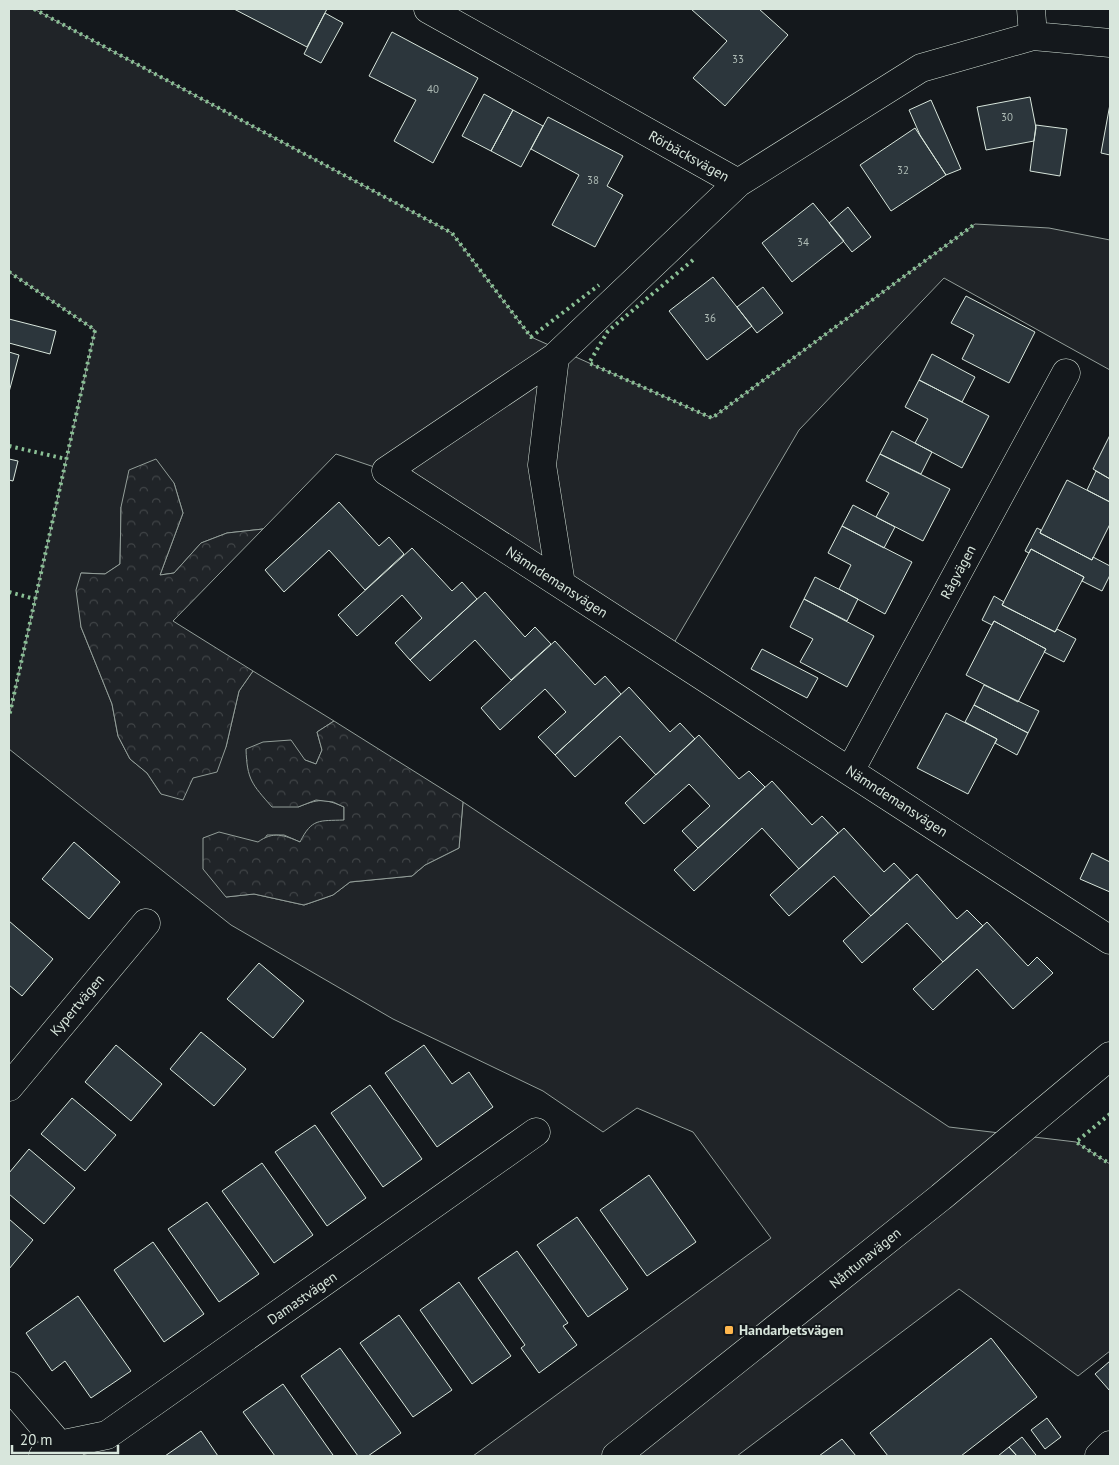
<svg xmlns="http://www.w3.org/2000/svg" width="1119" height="1465" font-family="'PT Sans',sans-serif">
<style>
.grass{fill:#202428;stroke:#939e99}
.forest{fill:url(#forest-crowns);stroke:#939e99}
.building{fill:#2c363c;stroke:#d8e6dc}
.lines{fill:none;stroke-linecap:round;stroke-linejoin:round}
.minor-casing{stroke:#d8e6dc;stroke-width:29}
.tertiary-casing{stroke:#d8e6dc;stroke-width:29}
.minor{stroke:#14181c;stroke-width:28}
.tertiary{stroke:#14181c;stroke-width:28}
.hedge{stroke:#8ac095;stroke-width:4;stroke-dasharray:2.5 4;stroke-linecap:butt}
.poi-dot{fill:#ffb74d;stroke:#14181c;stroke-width:2}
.labels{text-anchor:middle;stroke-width:4;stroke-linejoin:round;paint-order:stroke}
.number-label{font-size:11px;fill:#adbab4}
.street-label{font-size:14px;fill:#d8e6dc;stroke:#14181c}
.poi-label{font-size:14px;font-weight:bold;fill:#d8e6dc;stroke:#14181c;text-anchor:start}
</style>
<defs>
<pattern id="forest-crowns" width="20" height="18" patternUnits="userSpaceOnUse" patternTransform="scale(1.25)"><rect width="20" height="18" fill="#202428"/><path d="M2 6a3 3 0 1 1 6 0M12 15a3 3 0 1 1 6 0" fill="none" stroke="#404447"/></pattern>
</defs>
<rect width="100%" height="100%" fill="#14181c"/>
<path class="grass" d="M9,9h25l418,224 79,104 181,81 263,-194 74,4 61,12v130l-166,-92 -145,152 -131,223 -282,-182 -50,-17 -73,75 -36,4 -26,10 -27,30 -14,2 23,-62 -9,-30 -53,24 -1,57 -15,10 -24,-1v54l31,77 6,32 12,23 17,14 14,21 32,-16 33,-31 13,-56 14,-20 81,50 -17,11 5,18 -6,14 -11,-4 -7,47c20,-8 26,-9 46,0v13l-44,22 -16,-7h-17l-41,62 28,-3 50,11 29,-10 17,-13 62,-6 13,-11 34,-17 4,-46 486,325 127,15 34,22v187l-32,25 -119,-87 -222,167h-264l298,-218 -78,-106 -56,-24 -34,24 -60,-41 -150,-72 -162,-94 -222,-176v-32l86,-387 -86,-58z"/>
<path class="forest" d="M156,459l18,24 9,30 -23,62 14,-2 27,-30 26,-10 36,-4 -90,92 80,50 -14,20 -13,56 -9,25 -24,6 -10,22 -22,-6 -14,-21 -17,-14 -12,-23 -6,-32 -31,-77 -5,-37 5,-17 24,1 15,-10 1,-57 8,-37z
M334,721l129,81 -4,46 -34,17 -13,11 -62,6 -17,13 -29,10 -50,-11 -28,3 -23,-28v-31l16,-6 39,10c15,-11 26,-7 42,0 12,-24 19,-21 44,-22v-13l-11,-5 -17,-2 -18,7h-26c-20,-23 -25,-27 -26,-58l17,-7 28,-2 14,20 11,4 6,-14 -5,-18z"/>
<path class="building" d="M234,9h93l-20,38z
M691,9h68l29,26 -63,71 -32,-28 34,-37z
M325,13l18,10 -22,40 -17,-9z
M392,32l86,46 -45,85 -39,-22 22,-41 -47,-24z
M484,94l29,16 -22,41 -29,-15z
M1030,97l6,31 -2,13 -48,9 -9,-43z
M931,100l30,69 -15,6 -26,-40 -11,-25z
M1110,104v51l-9,-2z
M513,110l30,16 -22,41 -30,-16z
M548,117l75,39 -16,30 16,9 -28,52 -43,-22 27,-50 -48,-26z
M1036,125l31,4 -7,47 -30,-5z
M915,128l31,47 -55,36 -31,-46z
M813,203l31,38 -52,41 -30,-39z
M848,207l23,30 -19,15 -23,-29z
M713,277l39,49 -45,34 -38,-49z
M763,287l20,26 -26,20 -20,-26z
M966,296l69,36 -26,51 -47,-24 12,-24 -23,-12z
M9,319l47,12 -6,23 -41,-11z
M9,352l10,3 -10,37z
M932,354l43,23 -13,25 -43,-22z
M919,380l70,36 -27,52 -47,-25 13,-24 -23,-12z
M892,431l40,21 -11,22 -41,-20z
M1110,435v44l-17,-10z
M880,454l70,35 -27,52 -47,-24 13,-24 -23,-12z
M9,459l9,2 -5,20 -4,-1z
M1096,471l14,8v23l-23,-12z
M1067,480l43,22v22l-18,36 -52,-27z
M339,502l40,44 10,-9 15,17 -39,36 -36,-40 -45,42 -19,-22z
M853,505l42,22 -11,21 -42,-22z
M842,526l70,36 -27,52 -46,-25 12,-24 -23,-12z
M1037,528l4,2 -1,3 52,27 1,-3 17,9v9l-8,16 -20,-10 2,-4 -53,-28 -2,4 -4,-2z
M412,548l40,43 10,-9 15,17 -67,61 -15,-17 27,-25 -20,-23 -45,41 -19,-21z
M1031,549l53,28 -29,55 -53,-27z
M815,577l43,22 -11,22 -43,-22z
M485,592l40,45 10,-10 16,17 -40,36 -36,-40 -45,41 -20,-21z
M994,596l10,6 -2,3 53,27 2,-3 19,10 -12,23 -20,-10 2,-3 -52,-28 -2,4 -10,-5z
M804,599l70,37 -27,51 -47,-25 13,-23 -23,-12z
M994,621l52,28 -28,53 -52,-27z
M555,641l40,44 10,-9 16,18 -66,61 -17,-18 28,-25 -21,-23 -45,41 -19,-22z
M762,649l56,29 -11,20 -56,-29z
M984,685l55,26 -11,22 -54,-28z
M629,687l41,45 10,-9 15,16 -39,36 -36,-39 -45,41 -20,-22z
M974,705l54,28 -11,22 -22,-12 2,-4 -32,-17z
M946,713l51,26 -29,55 -51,-26z
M699,735l40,44 10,-8 16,16 -67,61 -16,-17 28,-25 -21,-22 -45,40 -19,-21z
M772,781l40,44 10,-9 16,17 -39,36 -37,-41 -68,63 -20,-21z
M844,828l40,44 10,-9 16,17 -39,36 -37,-40 -45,40 -19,-21z
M74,842l46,40 -31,37 -47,-40z
M1092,853l18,9v30l-30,-13z
M917,874l40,45 10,-9 16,16 -40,36 -36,-39 -45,40 -19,-22z
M9,921l44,38 -31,37 -13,-11z
M987,922l41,44 9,-9 16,16 -40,36 -36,-40 -44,41 -20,-21z
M259,963l45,38 -31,37 -46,-39z
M201,1032l45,37 -32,37 -44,-37z
M116,1045l46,39 -31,37 -46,-39z
M424,1045l28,39 17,-12 24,35 -56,40 -52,-74z
M370,1085l52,74 -39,28 -52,-74z
M72,1098l44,37 -31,36 -44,-37z
M315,1125l51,73 -39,28 -52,-74z
M29,1149l46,39 -31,36 -35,-30v-21z
M262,1163l51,72 -39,28 -52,-72z
M649,1175l47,67 -49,34 -47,-66z
M207,1202l52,72 -40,28 -51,-73z
M577,1217l51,72 -40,28 -51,-72z
M9,1219l24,21 -24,29z
M153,1242l51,72 -40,28 -50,-72z
M517,1251l51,72 -5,3 14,19 -38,28 -18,-25 4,-3 -47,-67z
M459,1282l52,74 -39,28 -52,-74z
M78,1296l53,75 -40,27 -26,-37 -13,10 -26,-38z
M399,1315l53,75 -39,27 -53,-74z
M991,1338l46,59 -76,59h-73l-18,-23z
M340,1348l61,85 -33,23h-10l-57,-80z
M1110,1361v30l-15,-17z
M283,1384l50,71 -2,1h-56l-32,-44z
M1047,1418l14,19 -16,12 -14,-19z
M201,1431l17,25h-53z
M1022,1437l14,18 -2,1h-17l-8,-9z
M842,1439l14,17h-37z
M1009,1447l8,9h-19z"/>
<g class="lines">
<defs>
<path id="minor" d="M428,9l310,174 183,-115 112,-32 77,7
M1031,9l2,27
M738,183l-183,174 -169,114 724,469
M555,357l-13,108 19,119
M850,771l216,-398
M9,1087l137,-164
M9,1386l60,70
M43,1456l16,-11 48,-10 429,-303
M1099,1456l11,-11"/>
<path id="tertiary" d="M616,1456l325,-259 169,-141"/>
</defs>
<use href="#minor" class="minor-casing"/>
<use href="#tertiary" class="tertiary-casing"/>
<use href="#minor" class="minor"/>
<use href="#tertiary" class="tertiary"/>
<path class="hedge" d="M34,9l418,224 79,104 68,-52
M693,260l-85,71 -19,32 123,55 263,-194
M9,272l86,58 -86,387
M9,446l57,13
M9,592l26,7
M1110,1114l-34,28 34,22"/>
</g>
<rect class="poi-dot" x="724" y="1325" width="10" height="10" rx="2.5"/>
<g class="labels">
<g class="number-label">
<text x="738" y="63">33</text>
<text x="433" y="93">40</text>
<text x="1007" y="121">30</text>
<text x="903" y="174">32</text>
<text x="593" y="184">38</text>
<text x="803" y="246">34</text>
<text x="710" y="322">36</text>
</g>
<g class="street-label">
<text transform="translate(689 156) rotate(29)" y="5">Rörbäcksvägen</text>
<text transform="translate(958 572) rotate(-62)" y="5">Rågvägen</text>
<text transform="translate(557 582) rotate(33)" y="5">Nämndemansvägen</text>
<text transform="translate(897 801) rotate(33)" y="5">Nämndemansvägen</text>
<text transform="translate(77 1005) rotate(-50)" y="5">Kypertvägen</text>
<text transform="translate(865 1258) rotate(-39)" y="5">Nåntunavägen</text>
<text transform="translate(302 1298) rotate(-35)" y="5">Damastvägen</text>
</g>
<g class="poi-label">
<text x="739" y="1335">Handarbetsvägen</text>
</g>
</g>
<rect width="1119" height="1465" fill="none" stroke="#d8e6dc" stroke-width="20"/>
<path d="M12 1445v8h106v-8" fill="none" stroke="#d8e6dc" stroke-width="2.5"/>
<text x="20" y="1445" font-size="15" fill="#d8e6dc" stroke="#14181c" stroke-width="4" paint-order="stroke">20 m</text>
</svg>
